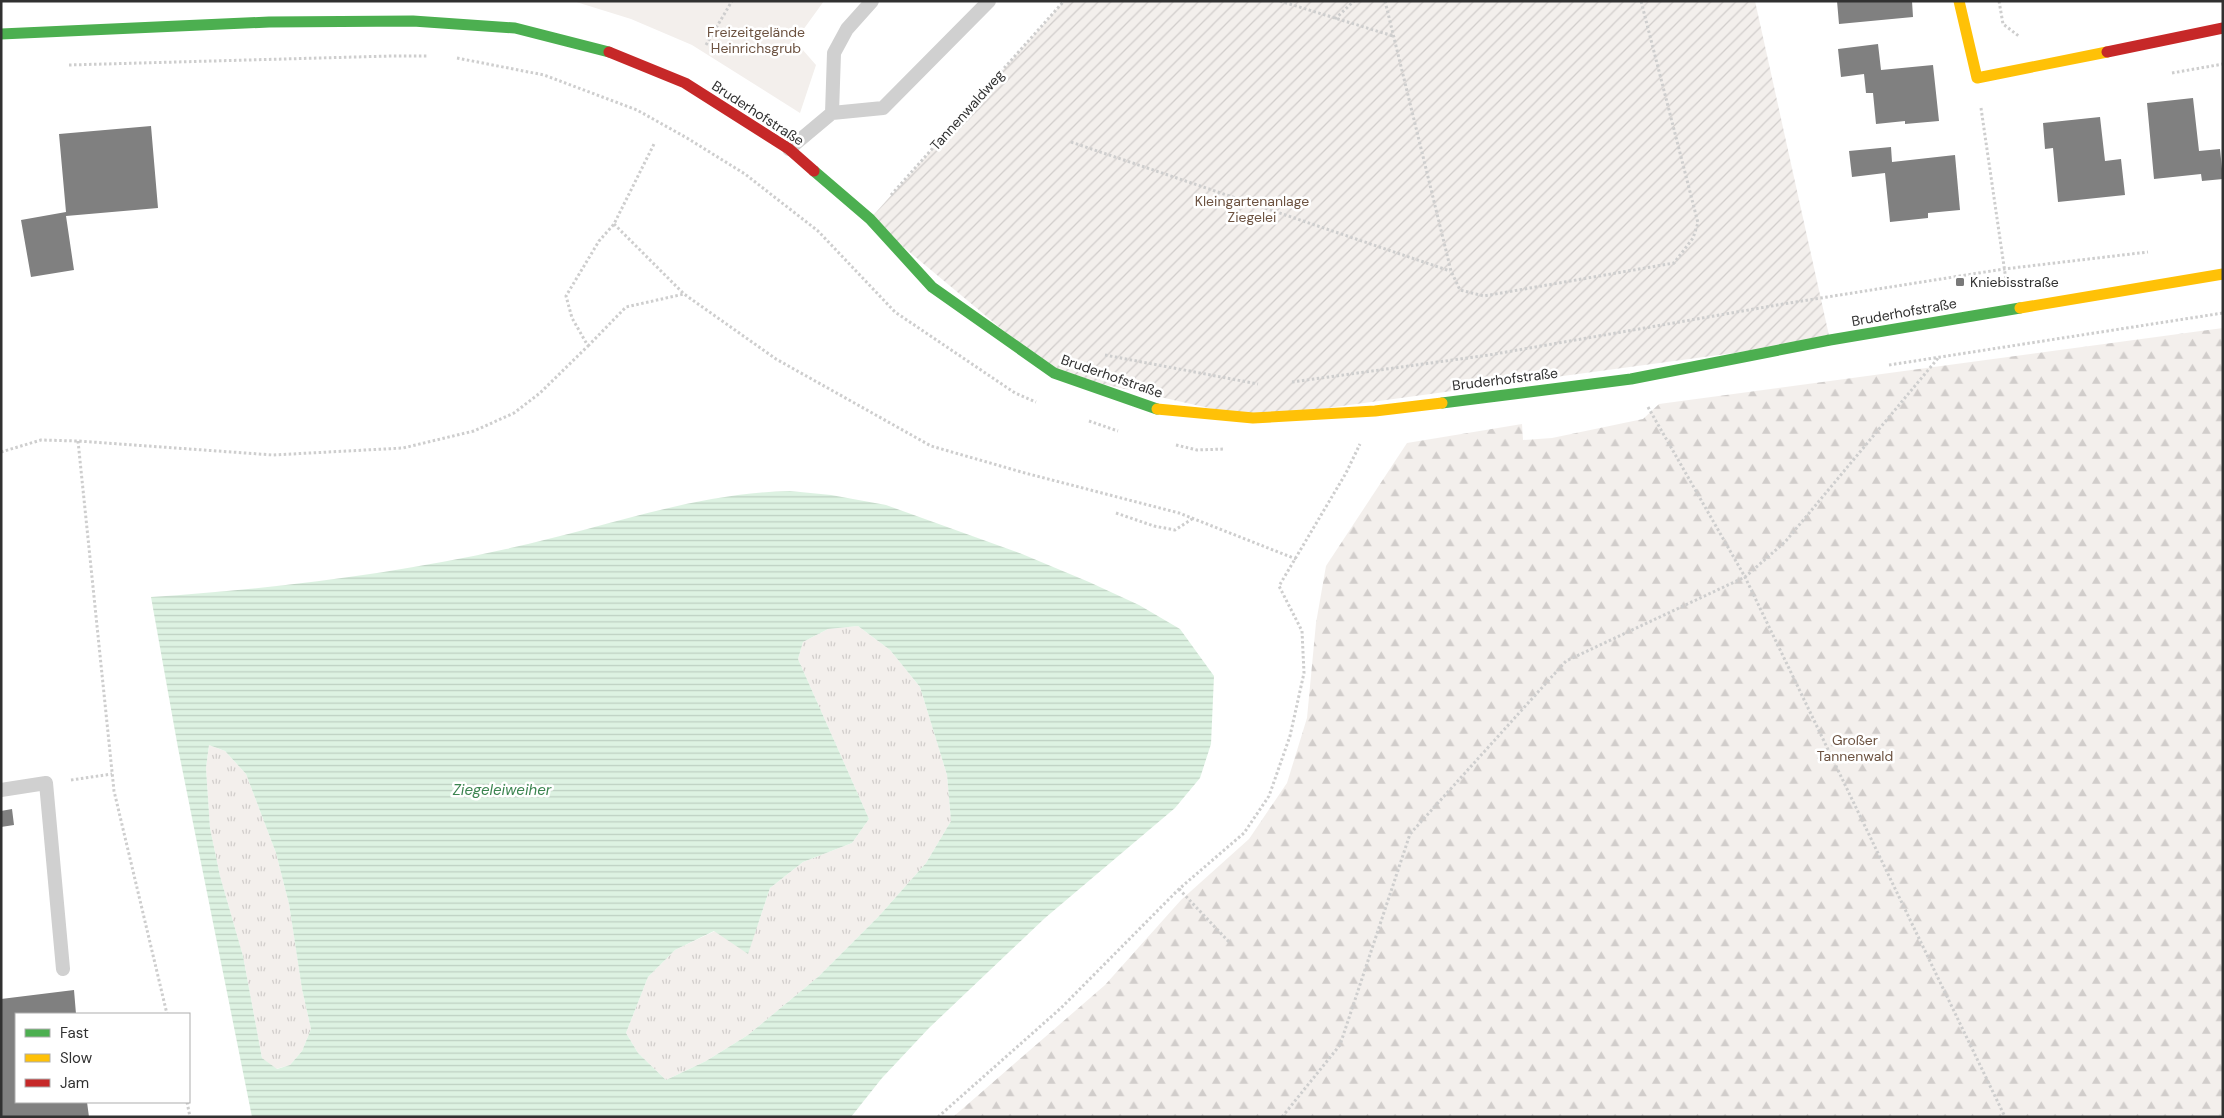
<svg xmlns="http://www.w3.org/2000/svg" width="2224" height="1118" font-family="'DM Sans',sans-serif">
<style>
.grass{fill:url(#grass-tufts)}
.forest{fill:url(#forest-firs)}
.park{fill:#f3efec}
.garden{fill:url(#garden-furrows)}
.water{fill:url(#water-rules);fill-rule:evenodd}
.building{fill:#808080}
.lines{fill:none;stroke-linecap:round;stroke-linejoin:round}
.path{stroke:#cecece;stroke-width:3;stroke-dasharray:2.5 2.5;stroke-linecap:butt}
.lane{stroke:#d0d0d0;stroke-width:14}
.fast{stroke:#4caf50;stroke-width:11}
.slow{stroke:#ffc107;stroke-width:11}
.jam{stroke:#c62828;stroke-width:11}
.poi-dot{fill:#797979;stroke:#fff;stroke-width:2}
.labels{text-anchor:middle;stroke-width:5;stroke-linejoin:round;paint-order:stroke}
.park-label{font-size:14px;fill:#6c5240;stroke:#fff}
.street-label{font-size:14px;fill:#313131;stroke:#fff}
.poi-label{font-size:14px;fill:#313131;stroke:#fff;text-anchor:start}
.water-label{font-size:15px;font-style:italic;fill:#3c8450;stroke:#fff}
</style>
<defs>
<pattern id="grass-tufts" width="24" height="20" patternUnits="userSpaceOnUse" patternTransform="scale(1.25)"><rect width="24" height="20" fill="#f3efec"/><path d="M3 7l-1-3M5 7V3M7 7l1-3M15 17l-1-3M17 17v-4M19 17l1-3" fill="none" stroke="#d1cdcb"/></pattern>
<pattern id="forest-firs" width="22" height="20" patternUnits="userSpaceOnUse" patternTransform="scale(1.25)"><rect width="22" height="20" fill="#f3efec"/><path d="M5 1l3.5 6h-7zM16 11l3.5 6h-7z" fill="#d1cdcb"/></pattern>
<pattern id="garden-furrows" width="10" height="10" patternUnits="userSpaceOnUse" patternTransform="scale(1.25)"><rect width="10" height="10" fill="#f3efec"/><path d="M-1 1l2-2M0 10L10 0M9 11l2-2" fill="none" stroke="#d1cdcb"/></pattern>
<pattern id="water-rules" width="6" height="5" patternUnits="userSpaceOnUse" patternTransform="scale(1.25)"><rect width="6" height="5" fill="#ddf2e2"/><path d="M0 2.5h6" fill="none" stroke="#bed0c2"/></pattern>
</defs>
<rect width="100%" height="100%" fill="#fff"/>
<path class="grass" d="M858,626l32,24 30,37 27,88 4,46 -25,42 -47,53 -61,61 -70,58 -42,26 -40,19 -28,-27 -12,-20 22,-56 27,-27 40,-19 43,-7 12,-36 33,-26 49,-19 17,-24 -71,-160 5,-17 25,-13z
M209,745l16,6 21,23 30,79 13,51 13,85 9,40 -9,22 -12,14 -14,4 -14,-11 -19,-102 -23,-80 -10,-48 -4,-60z"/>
<path class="forest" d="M2223,328v789h-1270l152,-132 76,-85 68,-61 38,-56 20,-65 9,-95 10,-57 81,-123 115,-19 1,16 29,-2 91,-19 16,-15z"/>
<path class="park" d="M573,1h251l-29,40 21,24 -16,48 -108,-68 -61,-26z"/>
<path class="garden" d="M1064,1h691l75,339 -577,78 -199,-45 -184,-154z"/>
<path class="water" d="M790,491l41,4 55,10 136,49 67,28 50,23 41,24 34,47 -3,68 -11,34 -25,30 -130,110 -116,110 -47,50 -31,39h-599l-74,-369 -27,-151c119,-8 238,-22 355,-48 94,-20 187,-56 284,-58zM858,626l32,24 30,37 27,88 4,46 -25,42 -47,53 -61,61 -70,58 -42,26 -40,19 -28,-27 -12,-20 22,-56 27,-27 39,-19 34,23 22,-66 33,-26 49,-19 17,-24 -71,-160 5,-17 25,-13zM209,745l16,6 21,23 30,79 13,51 13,85 9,40 -9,22 -12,14 -13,4 -15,-11 -19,-102 -23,-80 -10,-48 -4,-60z"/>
<path class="building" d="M1837,1h75l1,16 -74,7z
M1878,44l3,26 52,-5 6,56 -34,3v-3l-29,3 -3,-31h-7l-2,-19 -23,3 -3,-28z
M2193,98l6,53 21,-2 3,30 -21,2 -1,-7 -47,5 -7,-76z
M2100,117l5,44 16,-2 4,36 -67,7 -5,-54 -8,1 -2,-26z
M151,126l7,82 -92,8 8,54 -43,7 -10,-57 45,-8 -7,-78z
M1891,147l1,15 63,-7 5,55 -32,3v5l-38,4 -5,-49 -33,4 -3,-26z
M12,809l2,16 -13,2v-16z
M74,990l2,24h-60v88h71l2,15h-88v-118z"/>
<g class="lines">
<path class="path" d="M1280,1l113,35
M1385,1l66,270 9,19 24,6 190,-33 19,-25 5,-15 -57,-222
M1999,1l4,23 17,13
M1335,19l19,-18
M706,45l26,-44
M457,58l87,17 93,35 50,28 58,36 73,57 77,81 120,81 21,9
M69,65l322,-9h37
M2172,73l51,-9
M1981,108l25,172
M1071,142l379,129
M891,195l173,-194
M614,224l70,70 92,65 155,87 94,27 154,40 117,46
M588,346l38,-39 58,-13
M1105,355l153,29
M1889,365l334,-52
M1292,382l197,-27 294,-51 221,-35 144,-17
M1648,407l97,170 260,540
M1089,421l29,10
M78,441l36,350 53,223
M1176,445l21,5 27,-1
M1,452l40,-12 37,1 195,14 130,-7 71,-17 40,-18 26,-20 48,-47 -16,-28 -6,-22 33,-55 15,-17 41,-82
M1116,513l38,13 21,4 17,-11
M71,780l41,-6
M1179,889l51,54
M187,1102l3,15
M938,1117l123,-109 118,-119 65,-56 25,-37 21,-60 14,-63 -2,-42 -23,-45 67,-113 14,-29
M1282,1117l58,-72 70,-211 156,-173 179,-84 40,-35 154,-185"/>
<path class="lane" d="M832,113l2,-60 13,-24 25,-28
M789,149l43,-36 51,-5 106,-107
M1,790l45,-7 17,186"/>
<path class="fast" d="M1,34l268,-12 144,-1 102,7 94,24
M814,171l56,48 62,68 122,86 103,36
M1442,403l189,-24 199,-39 190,-32"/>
<path class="slow" d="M1959,1l18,77 130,-26
M2020,308l203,-34
M1157,409l96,9 122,-7 67,-8"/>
<path class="jam" d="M609,52l76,31 104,66 25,22
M2107,52l116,-24"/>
</g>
<rect class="poi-dot" x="1955" y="277" width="10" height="10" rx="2.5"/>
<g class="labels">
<g class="park-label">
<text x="756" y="37">Freizeitgelände<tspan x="756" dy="16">Heinrichsgrub</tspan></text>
<text x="1252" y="206">Kleingartenanlage<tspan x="1252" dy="16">Ziegelei</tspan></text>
<text x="1855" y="745">Großer<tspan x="1855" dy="16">Tannenwald</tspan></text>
</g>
<g class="street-label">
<text transform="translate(967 110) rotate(-48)" y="5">Tannenwaldweg</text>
<text transform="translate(758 113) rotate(33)" y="5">Bruderhofstraße</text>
<text transform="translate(1904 312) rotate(-10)" y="5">Bruderhofstraße</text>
<text transform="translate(1112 376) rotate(19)" y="5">Bruderhofstraße</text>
<text transform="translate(1505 379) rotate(-7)" y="5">Bruderhofstraße</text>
</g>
<g class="poi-label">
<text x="1970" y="287">Kniebisstraße</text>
</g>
<g class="water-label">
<text x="502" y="795">Ziegeleiweiher</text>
</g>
</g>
<rect width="2224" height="1118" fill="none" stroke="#313131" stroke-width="5"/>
<rect x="15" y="1013" width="175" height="90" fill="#ffffff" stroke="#adadad"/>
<rect x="25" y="1029" width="25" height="8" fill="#4caf50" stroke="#adadad"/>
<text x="60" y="1038" font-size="15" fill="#313131">Fast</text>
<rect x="25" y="1054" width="25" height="8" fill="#ffc107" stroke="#adadad"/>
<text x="60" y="1063" font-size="15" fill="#313131">Slow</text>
<rect x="25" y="1079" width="25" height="8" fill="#c62828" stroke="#adadad"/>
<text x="60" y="1088" font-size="15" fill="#313131">Jam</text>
</svg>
